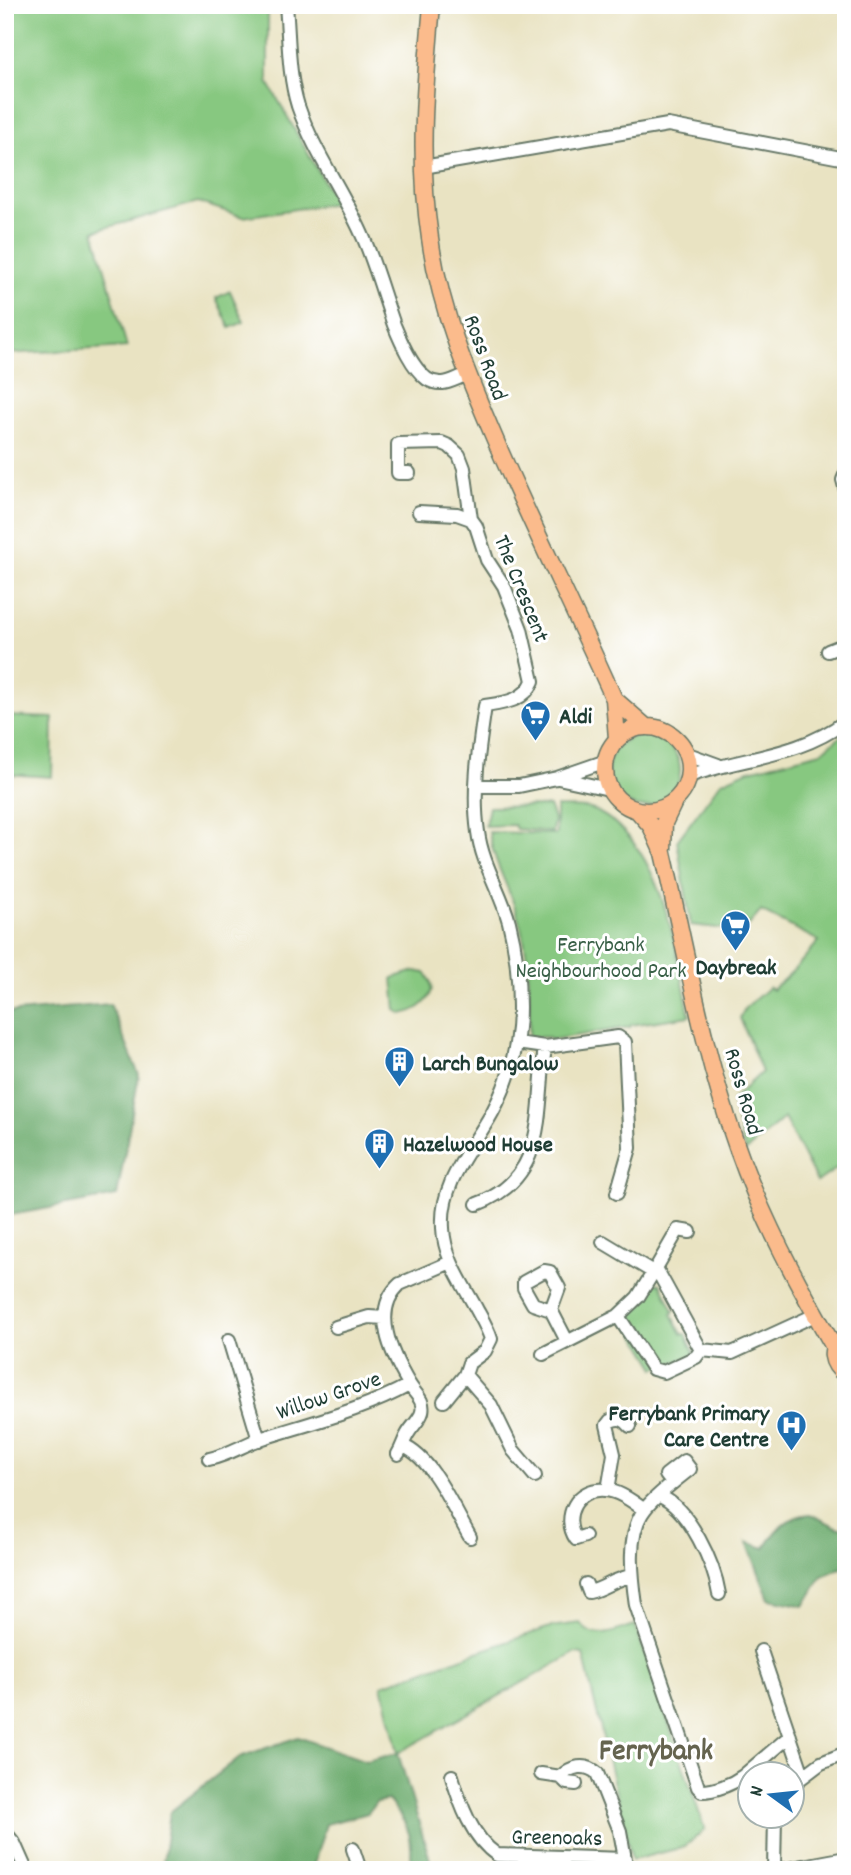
<svg xmlns="http://www.w3.org/2000/svg" width="851" height="1875" font-family="Dekko,sans-serif">
<style>
.green{fill:#87c880;stroke:#53825a;stroke-width:2}
.forest{fill:#6dac6e;stroke:#467451;stroke-width:2}
.lines{fill:none;stroke-linecap:round;stroke-linejoin:round}
.minor-casing{stroke:#676;stroke-width:16}
.major-casing{stroke:#676;stroke-width:19}
.minor{stroke:#fff;stroke-width:12}
.major{stroke:#fbbb8c;stroke-width:16}
.labels{text-anchor:middle;stroke-width:6;stroke-linejoin:round;paint-order:stroke}
.street-label{font-size:23px;fill:#1f3d34;stroke:#fff}
.poi-label{font-size:23px;font-weight:bold;fill:#1f3d34;stroke:#fff;text-anchor:start}
.park-label{font-size:23px;fill:#396047;stroke:#fff}
.district-label{font-size:30px;font-weight:bold;fill:#65644f;stroke:#fff}
</style>
<rect width="100%" height="100%" fill="#fff"/>
<filter id="ink" filterUnits="userSpaceOnUse"><feTurbulence type="fractalNoise" baseFrequency=".0143" numOctaves="2"/><feDisplacementMap in="SourceGraphic" scale="14" xChannelSelector="R" yChannelSelector="G"/><feConvolveMatrix kernelMatrix="1 2 1 2 8 2 1 2 1" color-interpolation-filters="sRGB"/></filter>
<filter id="wash" filterUnits="userSpaceOnUse"><feTurbulence type="fractalNoise" baseFrequency=".00686" numOctaves="4" result="noise"/><feDisplacementMap in="SourceGraphic" scale="28" xChannelSelector="R" yChannelSelector="G"/><feGaussianBlur stdDeviation="1.57" result="paint"/><feColorMatrix in="noise" values="0 0 0 0 0 0 0 0 0 0 0 0 0 0 0 0 0 1.4 0 .05"/><feComposite in="paint" operator="in"/></filter>
<g filter="url(#wash)">
<rect width="100%" height="100%" fill="#e9e3c2"/>
<path class="green" d="M5,5h263v77l68,121 -93,14 -45,-15 -104,29 33,116 -122,7z
M230,291l14,31 -14,6 -14,-30z
M5,716l48,2 -1,59 -47,-3z
M846,732v430l-29,20 -33,-64 -39,34 -13,-52 30,-28 -22,-54 5,-10 24,-21 3,3 22,-20 25,-29 -58,-30 -12,14 -14,5 -44,-5 -14,-84 44,-59 25,-11 75,-19z
M608 771a36 36 0 1 1 72 0a36 36 0 1 1-72 0Z
M549,806l5,13 -2,13 -36,-3 -2,-4 -29,1 4,-19z
M556,807c13,1 30,-2 42,5 66,34 77,139 92,204l-59,9 -1,2 -80,13 -1,-3h-17l-3,-2c1,-43 1,-85 -13,-125 -9,-26 -23,-50 -27,-78l67,2z
M415,971l10,2c17,19 -3,38 -23,41l-6,-4 -3,-32z
M655,1283l6,1 13,27 -2,3 10,20h4l8,18 -3,5 -35,11 -31,-51 26,-32z
M580,1623c13,20 35,8 55,2l70,205 -21,17 -52,13 -49,-206 -8,-1 -177,100 -16,-68 168,-58z"/>
<path class="forest" d="M110,1004l29,71 -22,121 -112,20v-203z
M810,1514l29,14h7v38l-24,10 -18,30 -35,-7 -22,-57 18,6c12,-19 22,-32 45,-34z
M298,1737l68,24 32,-8 35,117h-20c-4,-11 -1,-13 -2,-23 0,-19 -12,-34 -23,-47l-12,2 -8,11 -42,11 -14,46h-150l8,-58 70,-55z"/>
</g>
<g filter="url(#ink)">
<g class="lines">
<defs>
<path id="minor" d="M286,5c3,33 2,69 12,101 16,47 47,88 66,133 12,28 20,58 30,86 7,17 18,43 33,54 14,9 27,1 40,-5
M423,167l245,-42 178,34
M409,473h-11v-29l44,-1 7,3 10,9 5,13 7,51 5,7 11,34 17,26 17,43 12,52c-8,20 -29,22 -48,25 -6,41 -13,85 -7,126 4,32 23,60 31,90 7,27 10,57 10,85 0,37 -9,73 -27,106 -21,38 -52,69 -49,115 1,30 20,56 34,82 5,9 11,19 14,29l-6,12 -16,12 -4,12 -21,26
M846,473l-3,7 3,11
M419,512l38,2 14,5
M828,651l18,-7
M685,753l33,12
M689,776c53,-19 110,-19 157,-55
M558,778l51,11
M477,786h42l38,-8 49,-17
M517,1043l28,4 73,-10 7,5 5,106 -13,45
M477,1204c72,-27 59,-94 68,-157
M603,1242l50,30
M656,1268l22,-38 12,2
M551,1310l8,-22 -9,-16 -6,-1 -20,11v6l9,16 18,6 16,31
M336,1327l33,-10 15,1
M229,1340l30,100
M701,1350l-45,-82 -18,29 -20,19 35,53 11,3 32,-15 5,-7 31,3 83,-38
M543,1354l75,-38
M465,1375l26,30 22,45 22,26
M403,1446c30,12 51,64 67,91
M398,1454c4,-6 5,-12 9,-19 4,-8 13,-15 15,-23 3,-12 -8,-19 -13,-28 -17,-29 -39,-73 -9,-100l51,-22
M209,1459c19,-4 34,-14 51,-20 50,-16 104,-29 149,-54
M672,1483l-6,-8 18,-14 6,8c-14,11 -34,26 -45,40 -19,24 -13,68 -9,96l62,182 4,4c13,0 30,-7 41,-15l7,12
M608,1490l6,-36 -7,-29 3,-4c9,-4 15,-2 20,5
M660,1496c30,14 54,67 59,98
M585,1536l-9,3c-15,-22 1,-52 29,-49 13,1 29,12 39,20
M586,1584l3,8c15,-3 26,-14 43,-16
M761,1651l42,124
M541,1774l20,3c9,-11 25,-14 36,-4l23,58 7,39
M452,1776c8,28 20,62 45,79l128,4
M743,1776l47,-40
M561,1777l6,6 9,1
M792,1785l29,-22 25,-10
M5,1832l9,11 12,27
M353,1849l7,21
M774,1870l1,-55
M782,1870l64,-12"/>
<path id="major" d="M432,5c-7,78 -14,155 -2,233 10,72 38,139 67,206 37,86 79,169 117,255l3,40
M614,699l32,28
M605 769a42 42 0 1 1 84 0a42 42 0 1 1-84 0Z
M638,811l13,15 12,27c23,98 40,199 74,294 24,69 60,136 97,200
M663,849l1,-26 10,-21
M846,1339c-21,7 -14,26 0,36"/>
</defs>
<use href="#minor" class="minor-casing"/>
<use href="#major" class="major-casing"/>
<use href="#minor" class="minor"/>
<use href="#major" class="major"/>
</g>
</g>
<defs>
<symbol id="supermarket-pin" viewBox="-11 -11 22 30"><path d="M0 17L-7.5 6A9.5 9.5 0 1 1 7.5 6Z" fill="#1f6fb2" stroke="#fff"/><path d="M-6-5.5h2.5l.6 2H6L4.5 2H-2.5L-4.4-4H-6ZM-1.5 3.2a1.3 1.3 0 1 0 .1 0ZM3 3.2a1.3 1.3 0 1 0 .1 0Z" fill="#fff"/></symbol>
<symbol id="building-pin" viewBox="-11 -11 22 30"><path d="M0 17L-7.5 6A9.5 9.5 0 1 1 7.5 6Z" fill="#1f6fb2" stroke="#fff"/><path d="M-4-6H4V6H1V3H-1V6H-4ZM-2.5-4.3h1.7v1.8h-1.7ZM.8-4.3h1.7v1.8H.8ZM-2.5-1h1.7V.8h-1.7ZM.8-1h1.7V.8H.8Z" fill="#fff"/></symbol>
<symbol id="hospital-pin" viewBox="-11 -11 22 30"><path d="M0 17L-7.5 6A9.5 9.5 0 1 1 7.5 6Z" fill="#1f6fb2" stroke="#fff"/><path d="M-5-5h3v3.5h4V-5h3V5h-3V1.5h-4V5h-3Z" fill="#fff"/></symbol>
</defs>
<g fill-rule="evenodd">
<use href="#supermarket-pin" x="518" y="698" width="35" height="47"/>
<use href="#supermarket-pin" x="718" y="908" width="35" height="47"/>
<use href="#building-pin" x="382" y="1044" width="35" height="47"/>
<use href="#building-pin" x="362" y="1126" width="35" height="47"/>
<use href="#hospital-pin" x="774" y="1408" width="35" height="47"/>
</g>
<g class="labels">
<g class="street-label">
<text transform="translate(487 357) rotate(70)" y="8">Ross Road</text>
<text transform="translate(523 588) rotate(68)" y="8">The Crescent</text>
<text transform="translate(745 1091) rotate(74)" y="8">Ross Road</text>
<text transform="translate(328 1394) rotate(-19)" y="8">Willow Grove</text>
<text transform="translate(557 1836) rotate(1)" y="8">Greenoaks</text>
</g>
<g class="poi-label">
<text x="559" y="723">Aldi</text>
<text x="736" y="974" text-anchor="middle">Daybreak</text>
<text x="422" y="1070">Larch Bungalow</text>
<text x="403" y="1151">Hazelwood House</text>
<text x="769" y="1420" text-anchor="end">Ferrybank Primary<tspan x="769" dy="26">Care Centre</tspan></text>
</g>
<g class="park-label">
<text x="601" y="951">Ferrybank<tspan x="601" dy="26">Neighbourhood Park</tspan></text>
</g>
<g class="district-label">
<text x="656" y="1759">Ferrybank</text>
</g>
</g>
<rect width="851" height="1875" fill="none" stroke="#fff" stroke-width="28"/>
<g transform="translate(771 1795) rotate(285)"><circle r="33" fill="#ffffff" stroke="#a5b1ae" stroke-width="2"/>
<path d="M0-5L12 26L0 18L-12 26Z" fill="#1f6fb2"/>
<text y="-10" font-size="19" font-weight="bold" text-anchor="middle" fill="#1f3d34">N</text>
</g>
</svg>
